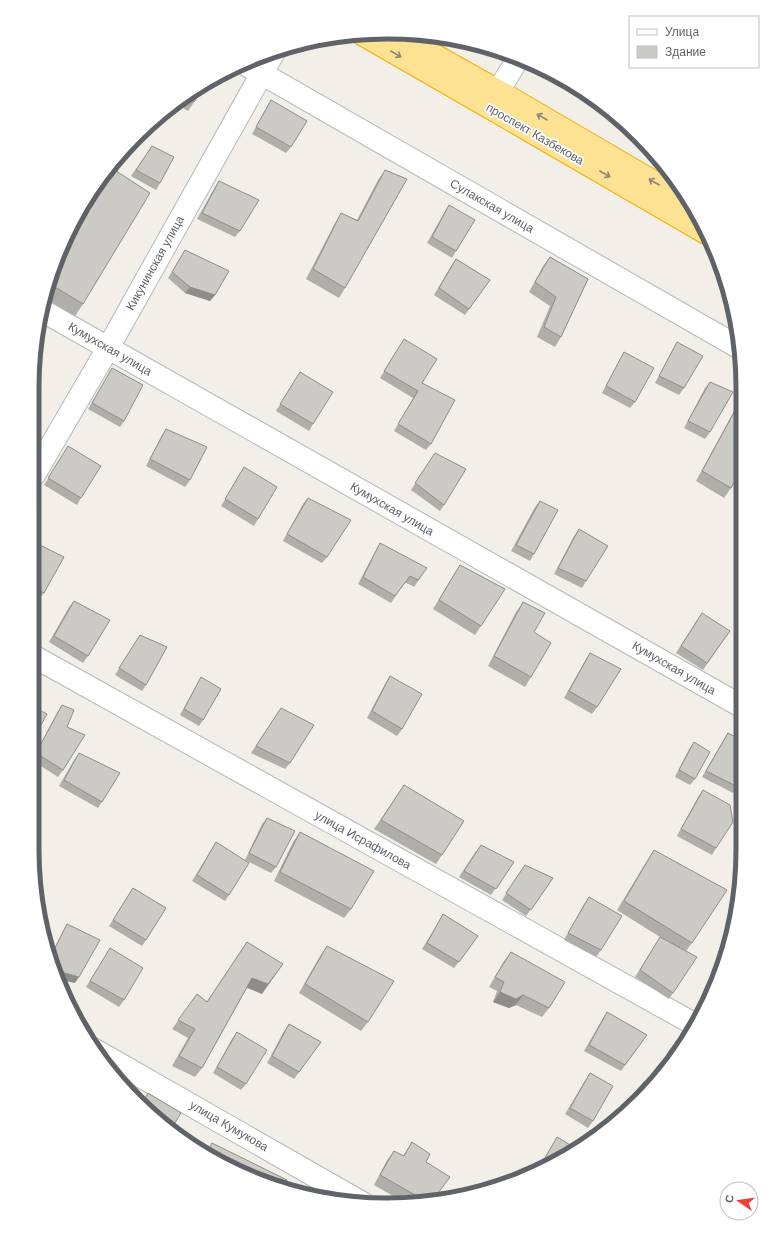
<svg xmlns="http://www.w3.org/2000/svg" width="775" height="1237" viewBox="0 0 775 1237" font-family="Arial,sans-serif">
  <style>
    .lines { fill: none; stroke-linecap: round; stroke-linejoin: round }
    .minor-casing { stroke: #b5b8bc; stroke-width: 24 }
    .highway-casing { stroke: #f9ab00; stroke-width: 24 }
    .minor { stroke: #fff; stroke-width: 22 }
    .highway { stroke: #fde293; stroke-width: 22 }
    .wall { fill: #afaea9 }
    .shaded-wall { fill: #8f8d8a }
    .building { fill: #cccac5; stroke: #8f8d8a }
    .oneway { stroke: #8e8975 }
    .labels { text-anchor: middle; stroke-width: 3.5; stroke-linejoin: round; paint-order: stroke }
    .street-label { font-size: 12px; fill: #5f6368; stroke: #fff }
    .rim { fill: none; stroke: #5f6368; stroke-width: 5 }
  </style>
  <rect width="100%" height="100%" fill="#f1efe8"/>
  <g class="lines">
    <g class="minor-casing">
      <path id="minor" d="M245,64L740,348
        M498,91L518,59
        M43,311L741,706
        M34,475L108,348L275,50
        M33,656L694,1024
        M93,1049L364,1204"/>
    </g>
    <g class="highway-casing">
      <path id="highway" d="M395,33L498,91L688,202
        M362,34L489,107L708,234"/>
    </g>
    <use href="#minor" class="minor"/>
    <use href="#highway" class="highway"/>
  </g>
  <path class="wall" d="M210,79L188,111L176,104Z
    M271,100L291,147L286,153L252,134L267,107Z
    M152,146L160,183L156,190L131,176Z
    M385,170L345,288L339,298L306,279L335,223L341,213L357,220L378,180Z
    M219,181L240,231L235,237L197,219L215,187Z
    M449,205L456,251L452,258L427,243L445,211Z
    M185,250L215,295L210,301L185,293L168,278Z
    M59,251L83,304L75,316L46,299Z
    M550,257L588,279L561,337L555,347L537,337L550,306L529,292L543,266Z
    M456,259L490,280L465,315L434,295L451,266Z
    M404,339L431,444L426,450L394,431L413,398L380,378Z
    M677,342L684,388L679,395L655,383L673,349Z
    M624,352L635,402L630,408L602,393L620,359Z
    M112,368L124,421L120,427L88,409L108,375Z
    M300,372L313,424L309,431L276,411Z
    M710,382V432L705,439L684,428L705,388Z
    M742,396V468L731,488L724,498L696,481Z
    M166,429L190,480L185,487L146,466L162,435Z
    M68,446L81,498L77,505L44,485Z
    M435,453L444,505L440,511L411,490Z
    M244,467L258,519L254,526L221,506Z
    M308,498L327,557L322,563L283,541L303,504Z
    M540,501L534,554L530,561L511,551L535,507Z
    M579,529L586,581L582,588L554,574L574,536Z
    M34,542L44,593L39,599L34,596Z
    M380,543L427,568L414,587L405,582L391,603L358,584L376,550Z
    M460,565L481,626L475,635L433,609L454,574Z
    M74,601L88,656L83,663L49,642L69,607Z
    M523,602L534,632L531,677L525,687L488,666L516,612Z
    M697,620L730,631L703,670L676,653Z
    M140,635L146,685L142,691L115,675Z
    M590,653L597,707L592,714L564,698L586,659Z
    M390,676L402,729L397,736L367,718L386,682Z
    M201,677L203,720L199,726L180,715L197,684Z
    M62,705L67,727L63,770L58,777L33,761V758L58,711Z
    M281,708L290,763L285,769L251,753Z
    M728,733L740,783L733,793L702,777L724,739Z
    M694,742L695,779L690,785L675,777L689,749Z
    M79,753L102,802L98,808L59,786L74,760Z
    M404,785L442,855L436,864L374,829Z
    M703,790L716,848L712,855L677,836L698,797Z
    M740,814V826L735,822Z
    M267,818L276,867L271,873L245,860L262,824Z
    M300,832L351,909L344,918L274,881L293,842Z
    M216,842L229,895L225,901L192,881Z
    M654,850L692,943L686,951L673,993L669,999L635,977L660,937L617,910L648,859Z
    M476,851L514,862L491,895L459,877Z
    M525,865L553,878L526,916L502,900Z
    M133,888L146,940L142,946L109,926Z
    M589,897L601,950L596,957L564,940L584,904Z
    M443,914L478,936L454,968L422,949L439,921Z
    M67,924L75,983L58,979L51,964L50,957L63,931Z
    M247,942L262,994L247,988L202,1068L195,1077L172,1066L188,1038L172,1029L197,994L207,1002Z
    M327,946L368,1022L361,1031L299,993L320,956Z
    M110,948L124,1000L119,1007L86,987Z
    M511,952L549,1008L542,1017L516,1005L509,1008L493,1002L497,991L489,987L504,961Z
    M607,1012L647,1035L621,1071L584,1051L603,1018Z
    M289,1024L321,1042L294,1079L267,1063L284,1031Z
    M237,1032L246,1084L241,1090L213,1073L232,1039Z
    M590,1073L593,1121L588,1128L565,1114L586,1079Z
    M557,1137L577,1149L540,1165L553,1144Z
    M412,1142L426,1162L436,1197L402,1201L374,1185L387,1160L394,1151L403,1156Z"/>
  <path class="shaded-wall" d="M190,287L215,295L210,301L185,293Z
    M283,964L262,994L246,987L252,978Z
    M61,972L79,977L75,983L58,979V977Z
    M500,992L523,995L516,1005L509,1008L493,1002Z"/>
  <path class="building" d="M210,79L194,102L186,97L210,80Z
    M271,100L307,121L291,147L256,127Z
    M152,146L174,157L160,183L136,170Z
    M110,167L150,193L83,304L50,284L59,251L106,171Z
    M385,170L407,179L345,288L313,269L341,213L358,221Z
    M219,181L259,200L240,231L202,213Z
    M449,205L475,220L456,251L432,237Z
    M185,250L229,271L215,295L190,287L172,272Z
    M550,257L588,279L561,337L544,327L556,297L535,282Z
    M456,259L490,280L469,309L439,288Z
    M404,339L437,359L422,383L455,400L431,444L398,424L418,391L384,371Z
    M677,342L703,356L684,388L659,376Z
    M624,352L654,368L635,402L606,386Z
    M112,368L143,385L124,421L92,403Z
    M300,372L333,392L313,424L280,404Z
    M710,382L733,392L710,432L688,421Z
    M742,398V468L731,488L702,471Z
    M166,429L207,447L190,480L150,459Z
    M68,446L101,466L81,498L48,478Z
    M435,453L466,469L444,505L415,483Z
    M244,467L277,487L258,519L225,499Z
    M308,498L351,520L327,557L287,534Z
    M540,501L558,510L534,554L516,545Z
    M579,529L608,546L586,581L558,568Z
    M34,542L64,557L44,593L34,587Z
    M380,543L427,568L418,580L410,576L395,596L363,577Z
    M460,565L505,589L481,626L439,600Z
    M74,601L110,620L88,656L54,636Z
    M523,602L545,613L534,632L551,643L531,677L494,656Z
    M702,613L730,631L707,663L681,646Z
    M140,635L167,647L146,685L119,668Z
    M590,653L621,669L597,707L569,691Z
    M390,676L422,694L402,729L372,711Z
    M201,677L221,689L203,720L184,709Z
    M62,705L74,710L67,727L85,735L63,770L36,753Z
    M33,707L47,714L33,740Z
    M281,708L314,725L290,763L256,746Z
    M728,733L741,740L740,783L738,787L706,771Z
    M694,742L710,752L695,779L679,770Z
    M79,753L120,773L102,802L64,780Z
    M404,785L464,821L442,855L381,820Z
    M703,790L730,805L733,822L716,848L681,829Z
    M267,818L295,831L276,867L249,853Z
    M300,832L374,871L351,909L280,872Z
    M216,842L249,863L229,895L197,875Z
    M481,845L514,862L496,889L464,871Z
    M654,850L727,890L692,943L624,901Z
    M525,865L553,878L531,910L506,893Z
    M133,888L166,908L146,940L113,920Z
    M589,897L622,916L601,950L568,933Z
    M443,914L478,936L459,962L427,943Z
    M67,924L100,940L79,977L61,972L50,958Z
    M660,937L697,957L673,993L640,970Z
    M247,942L283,964L268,984L252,978L202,1068L179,1056L195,1029L178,1020L197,994L207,1002Z
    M327,946L394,981L368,1022L305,984Z
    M110,948L143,968L124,1000L90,981Z
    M511,952L565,982L549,1008L523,995L516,999L500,992L504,982L495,977Z
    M607,1012L647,1035L625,1065L589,1045Z
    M289,1024L321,1042L299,1072L272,1056Z
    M237,1032L267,1050L246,1084L217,1067Z
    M590,1073L613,1086L593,1121L570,1108Z
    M148,1093L181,1113L170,1131L143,1102Z
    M557,1137L577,1149L541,1165Z
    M412,1142L430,1154L426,1162L450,1177L435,1197L422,1199L380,1175L394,1151L404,1156Z
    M212,1143L287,1180L282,1188L273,1186L208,1151Z"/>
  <defs><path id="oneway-shaft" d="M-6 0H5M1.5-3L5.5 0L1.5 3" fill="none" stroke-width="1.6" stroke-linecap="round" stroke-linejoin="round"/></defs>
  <g class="oneway">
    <use href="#oneway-shaft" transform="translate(396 54) rotate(30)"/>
    <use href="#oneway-shaft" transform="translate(542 117) rotate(-150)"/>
    <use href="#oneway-shaft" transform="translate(605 174) rotate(30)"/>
    <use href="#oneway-shaft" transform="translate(654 182) rotate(-150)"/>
  </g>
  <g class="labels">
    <g class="street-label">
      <text transform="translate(535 134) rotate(30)" y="4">проспект Казбекова</text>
      <text transform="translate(492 206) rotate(30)" y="4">Сулакская улица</text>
      <text transform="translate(155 263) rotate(-61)" y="4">Кикунинская улица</text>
      <text transform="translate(110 349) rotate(30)" y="4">Кумухская улица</text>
      <text transform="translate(392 509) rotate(30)" y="4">Кумухская улица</text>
      <text transform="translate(674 668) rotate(30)" y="4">Кумухская улица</text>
      <text transform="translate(363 840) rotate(29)" y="4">улица Исрафилова</text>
      <text transform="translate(229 1126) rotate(30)" y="4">улица Кумукова</text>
    </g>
  </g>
  <path d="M0 0H775V1237H0ZM387 39H388A348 348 0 0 1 736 387V850A348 348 0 0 1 388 1198H387A348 348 0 0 1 39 850V387A348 348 0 0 1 387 39Z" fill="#fff" fill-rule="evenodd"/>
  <path class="rim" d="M387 39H388A348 348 0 0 1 736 387V850A348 348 0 0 1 388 1198H387A348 348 0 0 1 39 850V387A348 348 0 0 1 387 39Z"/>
  <rect x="629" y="16" width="130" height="52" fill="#ffffff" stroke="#bfc1c3"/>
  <rect x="637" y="29" width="20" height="6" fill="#ffffff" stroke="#bfc1c3"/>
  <text x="665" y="36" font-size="12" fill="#5f6368">Улица</text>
  <rect x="637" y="46" width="20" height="12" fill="#cccac5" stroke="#bfc1c3"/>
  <text x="665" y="56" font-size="12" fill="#5f6368">Здание</text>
  <g transform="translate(739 1201) rotate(283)"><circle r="19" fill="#ffffff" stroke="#bfc1c3"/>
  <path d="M0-3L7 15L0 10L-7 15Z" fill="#ea4335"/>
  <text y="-6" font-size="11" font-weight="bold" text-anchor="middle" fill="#5f6368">С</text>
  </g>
</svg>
